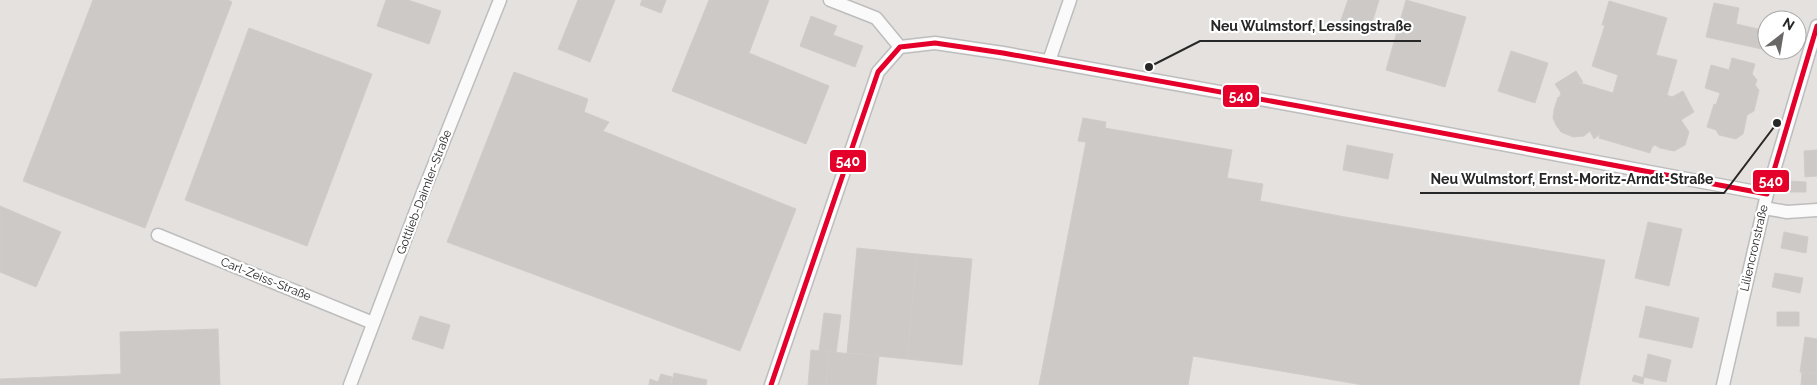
<svg xmlns="http://www.w3.org/2000/svg" width="1817" height="385" viewBox="0 0 1817 385" font-family="Raleway,sans-serif">
  <style>
    .building { fill: #ccc9c7; stroke: #cfccca }
    .lines { fill: none; stroke-linecap: round; stroke-linejoin: round }
    .minor-casing { stroke: #bebdbe; stroke-width: 15 }
    .minor { stroke: #fbfafa; stroke-width: 12 }
    .bus-1-casing { stroke: #fff; stroke-width: 9 }
    .bus-1 { stroke: #e4002b; stroke-width: 5 }
    .labels { text-anchor: middle; stroke-width: 4.5; stroke-linejoin: round; paint-order: stroke }
    .street-label { font-size: 12px; fill: #272727; stroke: #fff }
    .leader { fill: none; stroke: #272727; stroke-width: 2 }
    .callout-dot { fill: #272727; stroke: #fff; stroke-width: 2 }
    .callout-label { font-size: 14px; text-anchor: middle; font-weight: bold; fill: #272727; stroke: #fff; stroke-width: 4.5; stroke-linejoin: round; paint-order: stroke }
    .line-badge { stroke: #fff; stroke-width: 2 }
    .badge-label { font-size: 14px; text-anchor: middle; font-weight: bold; fill: #fff }
  </style>
  <rect width="100%" height="100%" fill="#e4e1de"/>
  <path class="building" d="M93,0H228L232,2L145,228L23,181Z
    M386,0H408L441,11L429,44L377,26Z
    M578,0H615L590,62L558,49Z
    M642,0H666L661,13L640,5Z
    M709,0H769L749,53L829,86L806,144L672,91Z
    M1348,0H1379L1368,36L1339,26Z
    M1406,0L1466,17L1445,87L1386,70Z
    M1609,1L1667,18L1656,55L1677,60L1667,95L1672,97L1683,91L1694,112L1681,120L1689,132L1685,145L1674,151L1660,148L1655,145L1652,147L1650,153L1599,138L1600,134L1594,139L1590,131L1584,136L1573,137L1561,132L1556,125L1553,118L1554,110L1558,97L1559,98L1561,93L1555,84L1576,71L1583,82L1580,83L1613,93L1618,75L1592,66L1605,25H1602Z
    M1714,3L1739,8L1736,24L1767,31V50H1776V52L1706,37Z
    M811,16L837,26L833,35L863,46L855,67L800,46Z
    M249,28L372,74L307,246L185,200Z
    M1511,51L1548,63L1535,103L1498,91Z
    M1732,58L1755,64L1752,74L1757,80L1755,85L1759,90L1754,111L1747,115L1743,134L1736,139L1719,135L1716,130L1707,127L1714,104L1716,105L1720,93L1705,88L1711,65L1729,70Z
    M514,72L588,99L584,112L609,122L603,131L796,209L740,351L447,242Z
    M1083,118L1106,122L1105,128L1232,150L1227,178L1263,184L1260,201L1345,217L1605,260L1579,385H1363L1193,356L1188,385H1039L1086,142L1078,141Z
    M1347,145L1393,154L1388,179L1343,170Z
    M1817,150V176L1805,177L1804,151Z
    M1790,181L1806,182V192H1790Z
    M0,206L61,232L36,287L0,272Z
    M1648,222L1682,229L1669,286L1635,278Z
    M1784,232L1808,237L1806,253L1781,248Z
    M857,248L917,254L907,359L847,353Z
    M917,254L972,259L962,365L907,359Z
    M1775,273L1803,278L1800,293L1772,287Z
    M1646,306L1699,318L1692,348L1639,337Z
    M1777,312H1799V326H1777Z
    M824,313L841,315L836,353L819,351Z
    M420,316L450,325L443,349L412,339Z
    M218,329L220,385H0V379L121,374L120,332Z
    M1805,337L1817,339V374L1800,372Z
    M811,350L829,352L826,385H808Z
    M829,352L879,356L876,385H826Z
    M1648,354L1671,360L1666,382L1643,377Z
    M1802,372L1817,374V385H1801Z
    M674,373L707,380L706,385H671Z
    M661,374L672,377L670,385H649L650,379L658,382Z
    M1634,375L1644,378L1643,384L1632,381Z"/>
  <g class="lines">
    <g class="minor-casing">
      <path id="minor" d="M830,0L876,18L900,47
        M1049,61L1070,0
        M1764,208L1787,212L1817,210
        M158,235L373,323
        M350,385L422,195L500,0
        M771,385L878,72L900,47L935,43L1003,53L1304,107L1767,194
        M1723,385L1767,194L1817,26"/>
    </g>
    <use href="#minor" class="minor"/>
    <g class="bus-1-casing">
      <path id="bus-1" d="M771,385L878,72L900,47L935,43L1003,53L1304,107L1767,194L1817,26"/>
    </g>
    <use href="#bus-1" class="bus-1"/>
  </g>
  <g class="labels">
    <g class="street-label">
      <text transform="translate(424 192) rotate(-69)" y="4">Gottlieb-Daimler-Straße</text>
      <text transform="translate(1754 248) rotate(-77)" y="4">Liliencronstraße</text>
      <text transform="translate(266 279) rotate(22)" y="4">Carl-Zeiss-Straße</text>
    </g>
  </g>
  <path class="leader" d="M1149 67L1200 41H1421M1777 123L1724 193H1420"/>
  <g class="callout-dot">
    <circle cx="1149" cy="67" r="5"/>
    <circle cx="1777" cy="123" r="5"/>
  </g>
  <g class="callout-label">
    <text x="1311" y="31">Neu Wulmstorf, Lessingstraße</text>
    <text x="1572" y="184">Neu Wulmstorf, Ernst-Moritz-Arndt-Straße</text>
  </g>
  <g class="line-badge">
    <rect x="1222" y="84" width="38" height="24" rx="5" fill="#e4002b"/>
    <rect x="829" y="149" width="38" height="24" rx="5" fill="#e4002b"/>
    <rect x="1752" y="169" width="38" height="24" rx="5" fill="#e4002b"/>
  </g>
  <g class="badge-label">
    <text x="1241" y="101">540</text>
    <text x="848" y="166">540</text>
    <text x="1771" y="186">540</text>
  </g>
  <g transform="translate(1782 35) rotate(31)"><circle r="24" fill="#ffffff" stroke="#a9a9a9"/>
  <path d="M0-4L9 19L0 12L-9 19Z" fill="#696867"/>
  <text y="-8" font-size="14" font-weight="bold" text-anchor="middle" fill="#272727">N</text>
  </g>
</svg>
